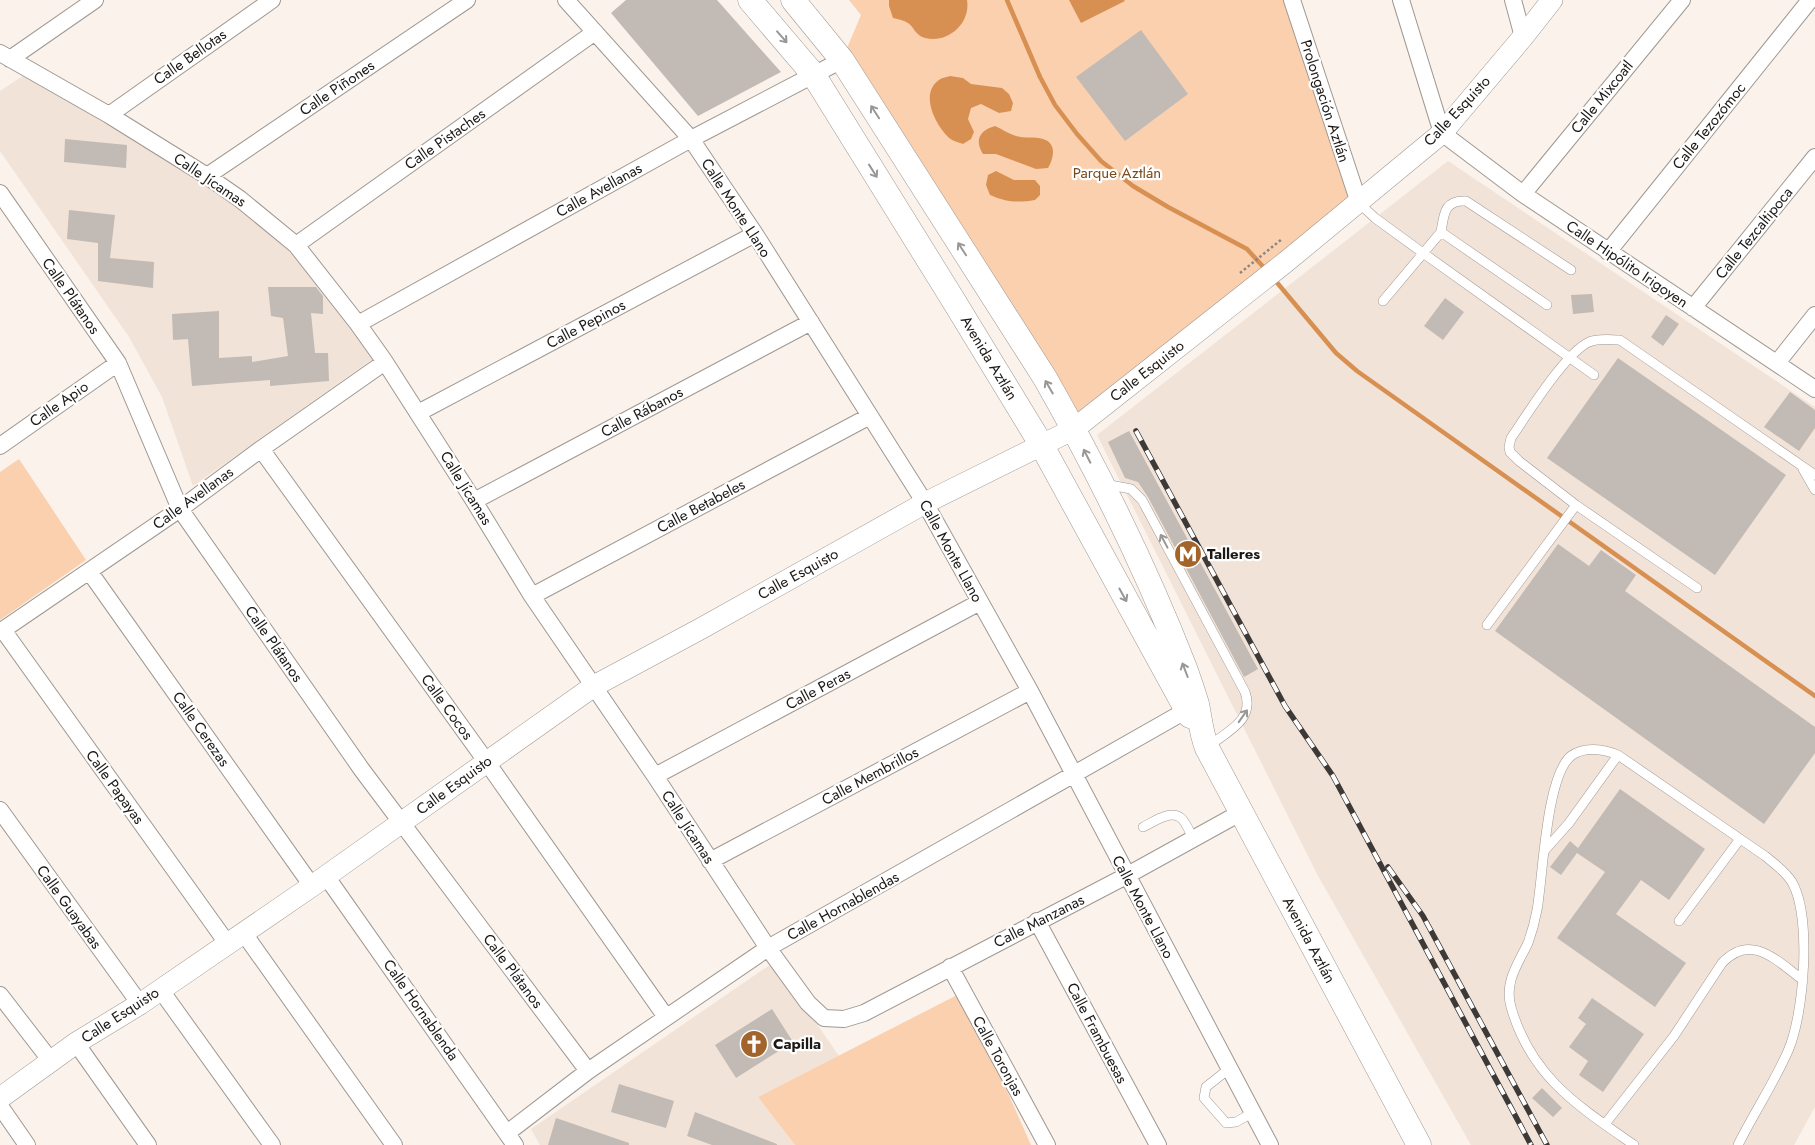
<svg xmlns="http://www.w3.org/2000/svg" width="1815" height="1145" viewBox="0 0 1815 1145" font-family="Jost,sans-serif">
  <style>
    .built { fill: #f2e3d8 }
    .green { fill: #fad0af }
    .water { fill: #d89052 }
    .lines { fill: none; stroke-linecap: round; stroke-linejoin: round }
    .stream { stroke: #d89052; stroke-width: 4.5 }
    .building { fill: #c2bab4 }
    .service-casing { stroke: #9f9892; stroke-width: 10 }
    .minor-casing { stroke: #9f9892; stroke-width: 18 }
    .tertiary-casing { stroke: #9f9892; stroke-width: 22 }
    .secondary-casing { stroke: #9f9892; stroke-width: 25 }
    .path { stroke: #8a8580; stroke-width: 2.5; stroke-dasharray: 2.5 2.5; stroke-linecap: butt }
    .service { stroke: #fff; stroke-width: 9 }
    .minor { stroke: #fff; stroke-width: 16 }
    .tertiary { stroke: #fff; stroke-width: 21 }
    .secondary { stroke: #fff; stroke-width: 24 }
    .rail-casing { stroke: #3d3937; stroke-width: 5.5 }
    .rail { stroke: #fff; stroke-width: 4; stroke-dasharray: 11; stroke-linecap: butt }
    .oneway { stroke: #989796 }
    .labels { text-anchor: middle; stroke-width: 4.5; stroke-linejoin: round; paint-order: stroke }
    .street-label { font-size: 15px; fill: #1b1816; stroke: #fff }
    .park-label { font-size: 15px; fill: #79491c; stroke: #fff }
    .poi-label { font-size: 15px; font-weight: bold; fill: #1b1816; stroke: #fff; text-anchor: start }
  </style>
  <rect width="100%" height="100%" fill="#faf2eb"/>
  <path class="built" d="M24,75L196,177L293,248L378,355L193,486L162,397L129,337L0,151V91Z
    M1448,161L1815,407V1107L1794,1145H1471L1317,874L1097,435Z
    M774,962L839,1056L758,1097L795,1145H540L531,1129Z"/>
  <path class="green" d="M849,0H1294L1359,203L1074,429L842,60L861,15Z
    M19,459L86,560L0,620V472Z
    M963,992L1031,1145H795L758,1097Z"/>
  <path class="water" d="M889,0H967C971,23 948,44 925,38C915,35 914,27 908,23C903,20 897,19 893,18L889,6Z
    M1069,0H1124L1125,1L1081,23Z
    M950,76L963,78L971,84L1002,88L1009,94L1013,103L1011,111L999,113L981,104L971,108L968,119L974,132L971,139L963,144C958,142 952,141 948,137C936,125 919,94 939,80C941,78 947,77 950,76Z
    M995,126C1002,129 1009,134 1016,136C1025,139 1035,136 1043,139C1057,143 1054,158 1048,168L1036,169L996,154H983C974,140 980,130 995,126Z
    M996,171L1014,180H1035L1040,186V195L1035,200C1017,203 1006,202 990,195L986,185L988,175Z"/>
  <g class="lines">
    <path class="stream" d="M1007,0L1040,77L1055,105L1077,134L1101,161L1133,186L1168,207L1247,249L1267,271
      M1274,279L1336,353L1357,371L1815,696"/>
  </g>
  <path class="building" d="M626,0H717L781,72L698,116L611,13Z
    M1141,30L1188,94L1125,141L1076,77Z
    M65,139L127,145L126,168L64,162Z
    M69,210L115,215L110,258L154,262L153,288L98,281V243L67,239Z
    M268,287H316L323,296V314L311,313L315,353H328L329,381L270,386V380L192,386L188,339L173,340L172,314L219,311V358L252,356V362L288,356L283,318L271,316Z
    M1592,294L1594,312L1573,314L1571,295Z
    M1445,298L1464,312L1443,340L1424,326Z
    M1666,315L1679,324L1663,346L1651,337Z
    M1618,358L1786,475L1715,575L1547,458Z
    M1790,392L1815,410V428L1799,451L1764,427Z
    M1129,431L1258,669L1244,677L1148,497L1138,482L1125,478L1108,442Z
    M1558,544L1589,566L1601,550L1636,575L1625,591L1815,727V753L1764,824L1495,631Z
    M1620,789L1705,849L1669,900L1641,880L1616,914L1686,963L1655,1007L1557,938L1605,872L1577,853L1561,875L1550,867L1570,841L1578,848Z
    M1592,998L1644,1034L1603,1092L1579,1075L1588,1061L1569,1047L1586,1024L1578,1018Z
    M772,1009L793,1042L736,1078L715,1045Z
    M619,1084L674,1101L666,1128L611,1112Z
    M1542,1088L1562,1108L1553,1117L1532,1098Z
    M695,1112L777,1144V1145H712L687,1136Z
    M556,1118L629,1143V1145H548Z"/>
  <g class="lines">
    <g class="service-casing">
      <path id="service" d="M1359,203L1375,218L1423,253L1594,375
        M1441,232C1444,214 1444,200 1466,201L1571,270
        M1383,301L1441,232L1547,305
        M1803,469L1815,490
        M1105,484L1131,489L1142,500L1245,692C1255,720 1228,731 1209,746
        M1697,588L1576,505L1519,461L1510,452L1509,447L1511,438C1527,415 1565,353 1589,342C1599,338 1610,340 1620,340L1815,475
        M1487,625L1576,505
        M1143,827C1152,823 1170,809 1181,818C1186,822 1190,833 1193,838
        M1545,850L1569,823L1618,755
        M1679,921L1740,839
        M1230,1068L1206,1087L1204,1098L1226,1123L1236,1122L1252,1113
        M1605,1124L1674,1036L1722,963C1751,932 1777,961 1803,980
        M1634,1145C1578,1106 1531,1077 1511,1007C1504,982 1518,964 1528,943C1532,932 1535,921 1537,910C1543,877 1546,776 1571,756C1584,746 1604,749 1618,755L1765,856C1775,864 1785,871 1792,882C1812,917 1804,1015 1788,1051C1774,1083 1754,1113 1738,1145"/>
    </g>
    <g class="minor-casing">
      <path id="minor" d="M566,0L691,139L755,234L925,503L1030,691L1270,1145
        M1292,0L1359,203
        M1401,0L1442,133L1523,194L1815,389
        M1513,0L1523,37
        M0,53L109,115L207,176L240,199L296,245L358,324L385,362L474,501L532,596L655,776L768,948L808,1003L824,1018L844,1019L864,1013L1126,876L1240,813
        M10,59L95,0
        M109,115L272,0
        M207,176L467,0
        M0,193L118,363L180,509L362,770L588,1071
        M1523,194L1682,0
        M296,245L595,32
        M1608,252L1810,0
        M1693,308L1815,157
        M358,324L691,139L842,60
        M1777,363L1815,315
        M418,413L755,234
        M0,446L118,363
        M261,449L486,761L666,1017
        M474,501L811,322
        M89,571L312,886
        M532,596L870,416
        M3,630L227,943
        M0,632L180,509L261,449L385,362
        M655,776L980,602
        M0,810L140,1004
        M710,861L1030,691
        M326,876L515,1145
        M1037,921L1158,1145
        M243,932L394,1145
        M950,967L1047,1145
        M160,989L272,1145
        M0,995L51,1061
        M76,1043L148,1145
        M0,1106L27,1145
        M507,1133L588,1071L768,948L1194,706"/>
    </g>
    <g class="tertiary-casing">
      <path id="tertiary" d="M0,1098L76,1043L140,1004L312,886L594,686L702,628L925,503L1074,429L1287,261L1442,133L1523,37L1552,0"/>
    </g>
    <g class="secondary-casing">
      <path id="secondary" d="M750,0L813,74L952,298L1041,444L1190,716
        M793,0L842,60L1045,378C1098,471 1146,568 1185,668C1189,679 1193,691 1197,704C1200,718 1201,733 1207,748L1419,1145"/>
    </g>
    <path class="path" d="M1240,273L1282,239"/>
    <use href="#service" class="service"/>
    <use href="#minor" class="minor"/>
    <use href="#tertiary" class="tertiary"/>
    <use href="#secondary" class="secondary"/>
    <g class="rail-casing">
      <path id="rail" d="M1136,431L1285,706L1333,776L1531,1145
        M1388,867L1423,916L1547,1145"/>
    </g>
    <use href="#rail" class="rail"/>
  </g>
  <defs><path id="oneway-shaft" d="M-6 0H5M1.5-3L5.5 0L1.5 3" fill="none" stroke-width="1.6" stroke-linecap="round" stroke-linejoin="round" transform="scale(1.25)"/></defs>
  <g class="oneway">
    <use href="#oneway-shaft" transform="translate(782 37) rotate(49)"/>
    <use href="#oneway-shaft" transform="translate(875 112) rotate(-123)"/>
    <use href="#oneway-shaft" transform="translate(873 171) rotate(58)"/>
    <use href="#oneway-shaft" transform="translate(962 249) rotate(-123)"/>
    <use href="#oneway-shaft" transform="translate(1049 387) rotate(-120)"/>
    <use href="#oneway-shaft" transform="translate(1087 456) rotate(-117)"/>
    <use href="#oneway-shaft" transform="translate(1164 541) rotate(-118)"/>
    <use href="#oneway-shaft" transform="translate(1123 595) rotate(61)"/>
    <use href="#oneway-shaft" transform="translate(1185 670) rotate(-111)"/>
    <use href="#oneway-shaft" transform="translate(1243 716) rotate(-55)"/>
  </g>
  <defs>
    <g id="metro-disc" transform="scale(1.4375)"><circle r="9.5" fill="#a2642a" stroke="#fff"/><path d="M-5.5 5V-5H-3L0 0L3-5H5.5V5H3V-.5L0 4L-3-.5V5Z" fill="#fff"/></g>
    <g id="church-disc" transform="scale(1.4375)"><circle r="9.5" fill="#a2642a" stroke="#fff"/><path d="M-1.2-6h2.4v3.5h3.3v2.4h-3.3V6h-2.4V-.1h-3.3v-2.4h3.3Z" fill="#fff"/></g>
  </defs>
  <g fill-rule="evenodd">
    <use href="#metro-disc" x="1188" y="554"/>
    <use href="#church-disc" x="754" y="1044"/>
  </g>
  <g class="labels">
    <g class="street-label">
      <text transform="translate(190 57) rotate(-35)" y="5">Calle Bellotas</text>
      <text transform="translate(337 88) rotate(-34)" y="5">Calle Piñones</text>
      <text transform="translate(1602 97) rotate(-51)" y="5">Calle Mixcoatl</text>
      <text transform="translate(1325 101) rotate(72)" y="5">Prolongación Aztlán</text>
      <text transform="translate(1457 111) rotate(-47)" y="5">Calle Esquisto</text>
      <text transform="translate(1709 126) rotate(-51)" y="5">Calle Tezozómoc</text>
      <text transform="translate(445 139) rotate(-35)" y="5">Calle Pistaches</text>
      <text transform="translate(210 180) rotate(34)" y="5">Calle Jícamas</text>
      <text transform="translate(599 190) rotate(-29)" y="5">Calle Avellanas</text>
      <text transform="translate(736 208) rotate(57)" y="5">Calle Monte Llano</text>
      <text transform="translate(1754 233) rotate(-51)" y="5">Calle Tezcaltipoca</text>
      <text transform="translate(1627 264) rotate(34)" y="5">Calle Hipólito Irigoyen</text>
      <text transform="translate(71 296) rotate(55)" y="5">Calle Plátanos</text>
      <text transform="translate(586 324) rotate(-28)" y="5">Calle Pepinos</text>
      <text transform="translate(989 358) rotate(59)" y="5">Avenida Aztlán</text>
      <text transform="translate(1147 371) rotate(-38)" y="5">Calle Esquisto</text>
      <text transform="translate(59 404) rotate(-35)" y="5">Calle Apio</text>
      <text transform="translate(642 412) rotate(-28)" y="5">Calle Rábanos</text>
      <text transform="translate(466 488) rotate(58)" y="5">Calle Jícamas</text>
      <text transform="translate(193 498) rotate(-36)" y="5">Calle Avellanas</text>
      <text transform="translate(701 506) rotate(-28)" y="5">Calle Betabeles</text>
      <text transform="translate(951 551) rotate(61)" y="5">Calle Monte Llano</text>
      <text transform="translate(798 574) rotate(-29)" y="5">Calle Esquisto</text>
      <text transform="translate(274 644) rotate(55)" y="5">Calle Plátanos</text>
      <text transform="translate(818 689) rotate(-28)" y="5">Calle Peras</text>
      <text transform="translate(447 707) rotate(54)" y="5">Calle Cocos</text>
      <text transform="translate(201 729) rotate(55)" y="5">Calle Cerezas</text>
      <text transform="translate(870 776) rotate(-28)" y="5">Calle Membrillos</text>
      <text transform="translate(454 785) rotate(-36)" y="5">Calle Esquisto</text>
      <text transform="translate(115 787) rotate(54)" y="5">Calle Papayas</text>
      <text transform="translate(688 827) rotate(57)" y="5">Calle Jícamas</text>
      <text transform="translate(843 906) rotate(-29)" y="5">Calle Hornablendas</text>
      <text transform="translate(69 907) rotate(54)" y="5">Calle Guayabas</text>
      <text transform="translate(1143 907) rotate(62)" y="5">Calle Monte Llano</text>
      <text transform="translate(1039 921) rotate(-27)" y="5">Calle Manzanas</text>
      <text transform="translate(1309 940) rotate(62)" y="5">Avenida Aztlán</text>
      <text transform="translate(513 971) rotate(53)" y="5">Calle Plátanos</text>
      <text transform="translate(421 1010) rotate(55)" y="5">Calle Hornablenda</text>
      <text transform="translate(120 1015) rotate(-33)" y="5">Calle Esquisto</text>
      <text transform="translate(1097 1033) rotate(62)" y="5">Calle Frambuesas</text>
      <text transform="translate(998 1056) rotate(61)" y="5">Calle Toronjas</text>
    </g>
    <g class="park-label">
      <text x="1117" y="178">Parque Aztlán</text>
    </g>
    <g class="poi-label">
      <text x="1207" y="559">Talleres</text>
      <text x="773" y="1049">Capilla</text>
    </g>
  </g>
</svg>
